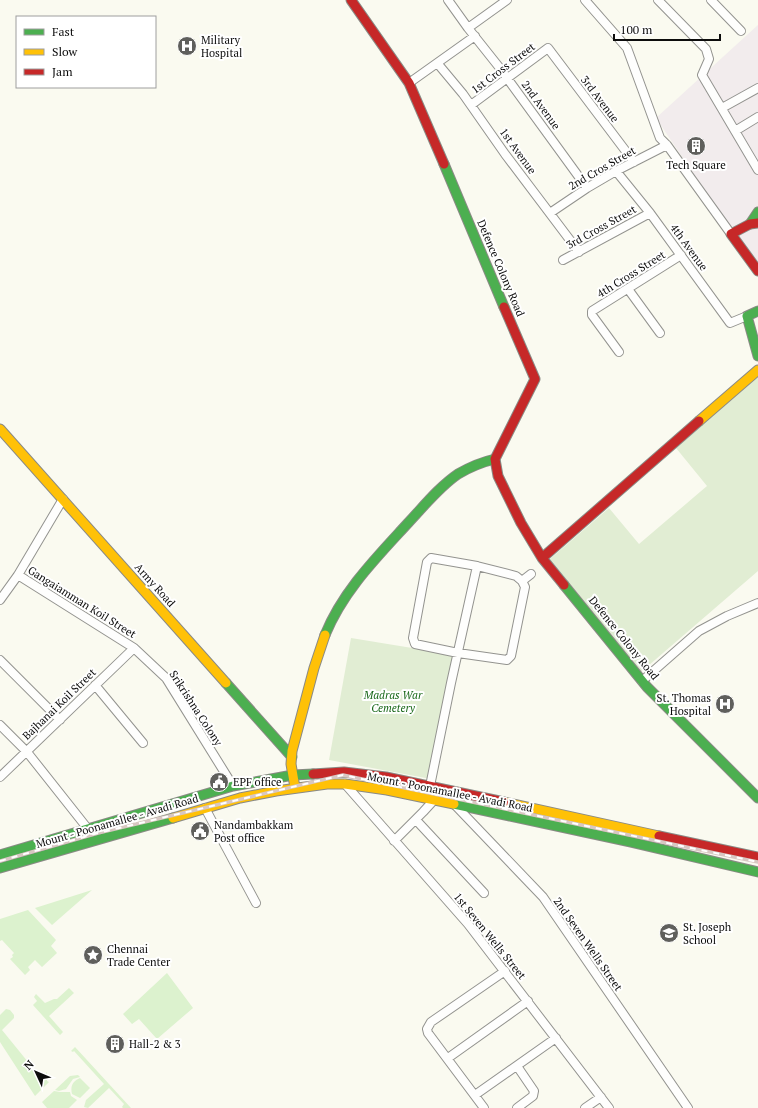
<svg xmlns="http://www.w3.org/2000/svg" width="758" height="1108" viewBox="0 0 758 1108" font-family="'PT Serif',serif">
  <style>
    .industrial { fill: #f2eced }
    .green { fill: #dcf2ce }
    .cemetery { fill: #e1edd3 }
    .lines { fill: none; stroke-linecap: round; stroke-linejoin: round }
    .street-casing { stroke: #93938f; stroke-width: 10 }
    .fast-casing { stroke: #8a8a85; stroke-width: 11 }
    .slow-casing { stroke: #8a8a85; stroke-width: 11 }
    .jam-casing { stroke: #8a8a85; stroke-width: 11 }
    .street { stroke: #fefefd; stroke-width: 8 }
    .fast { stroke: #4caf50; stroke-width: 9 }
    .slow { stroke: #ffc107; stroke-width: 9 }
    .jam { stroke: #c62828; stroke-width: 9 }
    .rail-casing { stroke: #d8c7c2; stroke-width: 3.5 }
    .rail { stroke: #fff; stroke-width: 2; stroke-dasharray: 6; stroke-linecap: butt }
    .labels { text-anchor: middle; stroke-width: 4; stroke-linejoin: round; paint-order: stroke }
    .poi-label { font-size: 11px; fill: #0c0c0c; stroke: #fff; text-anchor: start }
    .street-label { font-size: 11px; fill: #0c0c0c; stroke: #fff }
    .park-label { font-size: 11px; font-style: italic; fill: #196819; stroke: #fff }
  </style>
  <rect width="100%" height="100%" fill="#fafaf0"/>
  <path class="industrial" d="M758,25V270L656,118Z"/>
  <path class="green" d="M92,890L52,925L35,908Z
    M28,910L56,940L51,946L57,953L42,967L35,960L28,967L30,970L25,975L10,959L13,957L12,955L14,953L2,940L0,941V919Z
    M167,973L193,1008L157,1039L139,1019L132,1024L123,1014Z
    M69,988L74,993L49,1016L63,1032L60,1035L33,1005L37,1001L34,997L36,994L45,1003L54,999H57Z
    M6,1009L10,1010L14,1015V1018L2,1030L41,1078L47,1072V1081L49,1082L35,1096L0,1042V1015Z
    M75,1047L131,1108H123L122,1107L124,1104L109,1088L88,1108L84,1107L86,1100L104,1084L74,1051L73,1052L71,1051Z
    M78,1075L80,1077L73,1079L66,1089L59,1091L55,1090L70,1076Z
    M80,1078L90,1088L80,1098L72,1094C70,1086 73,1081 80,1078Z
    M54,1091L60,1092H70L71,1096L77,1100L69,1108H47L42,1102Z"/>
  <path class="cemetery" d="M758,377V571L641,672L550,559L609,508L639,544L707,486L676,448Z
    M351,638L455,655L431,779L329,760Z"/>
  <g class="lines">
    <g class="street-casing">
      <path id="street" d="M448,0L468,28L499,67L587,188
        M585,0L627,48L660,138L667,145L731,234
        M658,0L706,49L709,59L702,75L758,170
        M711,0L741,31
        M468,28L507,0
        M438,64L463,94L505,154L579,252
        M409,83L475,36
        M471,105L548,48L634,162
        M722,108L758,88
        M735,131L758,117
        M616,171L650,213L730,323L747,316
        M550,213L587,188L616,171L667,145
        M563,260L650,213
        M628,289L660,333
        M619,352L592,315V311L681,255
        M18,575L134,648L166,678L233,786
        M522,581L531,574
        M0,600L18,575L63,499
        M0,660L60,720
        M642,681L699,631L727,616L758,603
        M95,685L143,743
        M0,725L27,752L88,829
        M0,777L134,648
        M345,784L468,924L609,1108
        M429,791L451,683L477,566L431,558L427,562L413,638L415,644L458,653L507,660L511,656L525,587L522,581L516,576L477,566
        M455,805L543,897L688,1108
        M205,808L256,903
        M416,820L484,893
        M394,841L423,812L434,800
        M448,1058L528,1001
        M517,1066L534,1091L533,1096L517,1108
        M475,1095L556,1038
        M484,1108L428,1033L427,1029L431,1022L505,971
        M585,1108L601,1097"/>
    </g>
    <g class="fast-casing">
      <path id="fast" d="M444,164L504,307
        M750,224L758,212
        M758,311L747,316L758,356
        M564,585L647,687L758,798
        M325,635C343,591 376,558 408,523C424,506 439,487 458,474C470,467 482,462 495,459
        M226,683L292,757
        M454,804L631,842L758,872
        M0,855L233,786L293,775L313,774
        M0,868L173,818"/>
    </g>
    <g class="slow-casing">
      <path id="slow" d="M699,421L758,370
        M0,429L226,683
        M295,788L291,764L292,751L314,668L325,635
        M504,802L659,836
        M173,818L240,798L276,791L327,784H345L387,790L454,804"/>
    </g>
    <g class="jam-casing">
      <path id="jam" d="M351,0L409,83L444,164
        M758,223L750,224L731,234L758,271
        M504,307L535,379L495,459L498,476L521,523L542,558L564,585
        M542,558L699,421
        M313,774L344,772L386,777L504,802
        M659,836L758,857"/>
    </g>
    <use href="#street" class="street"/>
    <use href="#fast" class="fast"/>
    <use href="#slow" class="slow"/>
    <use href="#jam" class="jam"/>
    <g class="rail-casing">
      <path id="rail" d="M0,861L98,833L343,775L758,862"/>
    </g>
    <use href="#rail" class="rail"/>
  </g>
  <defs>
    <g id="hospital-disc" transform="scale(1)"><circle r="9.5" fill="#5f5f5c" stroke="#fff"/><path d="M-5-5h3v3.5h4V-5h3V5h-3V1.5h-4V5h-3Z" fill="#fff"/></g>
    <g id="building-disc" transform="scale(1)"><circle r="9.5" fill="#5f5f5c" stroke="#fff"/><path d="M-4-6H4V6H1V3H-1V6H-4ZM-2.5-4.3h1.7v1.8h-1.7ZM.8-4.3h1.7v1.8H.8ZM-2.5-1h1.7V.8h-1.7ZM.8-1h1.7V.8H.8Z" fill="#fff"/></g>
    <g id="civic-disc" transform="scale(1)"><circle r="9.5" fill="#5f5f5c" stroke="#fff"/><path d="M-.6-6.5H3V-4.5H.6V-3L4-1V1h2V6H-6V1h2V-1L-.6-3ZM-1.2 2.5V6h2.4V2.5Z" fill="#fff"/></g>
    <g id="school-disc" transform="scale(1)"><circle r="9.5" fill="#5f5f5c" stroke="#fff"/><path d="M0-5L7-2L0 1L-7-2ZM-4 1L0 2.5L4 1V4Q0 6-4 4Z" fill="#fff"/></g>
    <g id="sight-disc" transform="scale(1)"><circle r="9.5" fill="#5f5f5c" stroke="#fff"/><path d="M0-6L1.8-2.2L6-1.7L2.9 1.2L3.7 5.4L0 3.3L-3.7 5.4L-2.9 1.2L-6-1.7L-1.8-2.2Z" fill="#fff"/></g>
  </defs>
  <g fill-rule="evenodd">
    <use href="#hospital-disc" x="187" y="46"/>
    <use href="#building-disc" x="696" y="146"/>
    <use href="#hospital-disc" x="725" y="704"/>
    <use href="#civic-disc" x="219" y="782"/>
    <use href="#civic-disc" x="200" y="831"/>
    <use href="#school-disc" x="669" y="933"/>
    <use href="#sight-disc" x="93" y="955"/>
    <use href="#building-disc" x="115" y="1044"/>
  </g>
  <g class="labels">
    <g class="poi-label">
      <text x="201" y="44">Military<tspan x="201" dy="13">Hospital</tspan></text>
      <text x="696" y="169" text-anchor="middle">Tech Square</text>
      <text x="711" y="702" text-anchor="end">St. Thomas<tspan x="711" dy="13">Hospital</tspan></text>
      <text x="233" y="786">EPF office</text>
      <text x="214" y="829">Nandambakkam<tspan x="214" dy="13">Post office</tspan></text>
      <text x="683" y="931">St. Joseph<tspan x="683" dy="13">School</tspan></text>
      <text x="107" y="953">Chennai<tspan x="107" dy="13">Trade Center</tspan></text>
      <text x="129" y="1048">Hall-2 &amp; 3</text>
    </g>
    <g class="street-label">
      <text transform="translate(503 68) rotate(-37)" y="4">1st Cross Street</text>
      <text transform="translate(600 99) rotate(53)" y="4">3rd Avenue</text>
      <text transform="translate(541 105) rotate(54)" y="4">2nd Avenue</text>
      <text transform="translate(518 151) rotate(54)" y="4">1st Avenue</text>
      <text transform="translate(602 168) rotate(-30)" y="4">2nd Cros Street</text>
      <text transform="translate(601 227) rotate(-29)" y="4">3rd Cross Street</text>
      <text transform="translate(689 247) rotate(54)" y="4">4th Avenue</text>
      <text transform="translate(501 268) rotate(67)" y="4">Defence Colony Road</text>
      <text transform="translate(631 274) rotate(-32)" y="4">4th Cross Street</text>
      <text transform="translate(155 585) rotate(48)" y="4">Army Road</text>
      <text transform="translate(82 602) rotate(32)" y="4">Gangaiamman Koil Street</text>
      <text transform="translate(624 638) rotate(51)" y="4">Defence Colony Road</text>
      <text transform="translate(59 704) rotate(-44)" y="4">Bajhanai Koil Street</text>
      <text transform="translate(196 708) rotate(57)" y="4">Srikrishna Colony</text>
      <text transform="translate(450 792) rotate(11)" y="4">Mount - Poonamallee - Avadi Road</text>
      <text transform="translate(117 821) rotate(-16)" y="4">Mount - Poonamallee - Avadi Road</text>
      <text transform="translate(490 936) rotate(51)" y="4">1st Seven Wells Street</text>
      <text transform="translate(588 944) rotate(55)" y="4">2nd Seven Wells Street</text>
    </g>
    <g class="park-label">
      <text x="393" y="699">Madras War<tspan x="393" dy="13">Cemetery</tspan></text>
    </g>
  </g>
  <rect x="16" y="16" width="140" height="72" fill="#ffffff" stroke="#9e9e9e"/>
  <rect x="24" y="29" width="20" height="6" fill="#4caf50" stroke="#9e9e9e"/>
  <text x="52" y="36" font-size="12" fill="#0c0c0c">Fast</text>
  <rect x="24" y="49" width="20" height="6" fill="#ffc107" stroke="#9e9e9e"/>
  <text x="52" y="56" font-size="12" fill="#0c0c0c">Slow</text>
  <rect x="24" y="69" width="20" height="6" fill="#c62828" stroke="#9e9e9e"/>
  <text x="52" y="76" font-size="12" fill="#0c0c0c">Jam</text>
  <g transform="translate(36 1072) rotate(314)" stroke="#ffffff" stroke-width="3" paint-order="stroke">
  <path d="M0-3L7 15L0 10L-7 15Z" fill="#0c0c0c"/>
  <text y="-6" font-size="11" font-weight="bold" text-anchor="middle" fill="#0c0c0c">N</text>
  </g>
  <path d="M614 34v6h106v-6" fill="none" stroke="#0c0c0c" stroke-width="2"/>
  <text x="620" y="34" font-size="12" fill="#0c0c0c" stroke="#ffffff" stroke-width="3" paint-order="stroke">100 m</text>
</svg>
